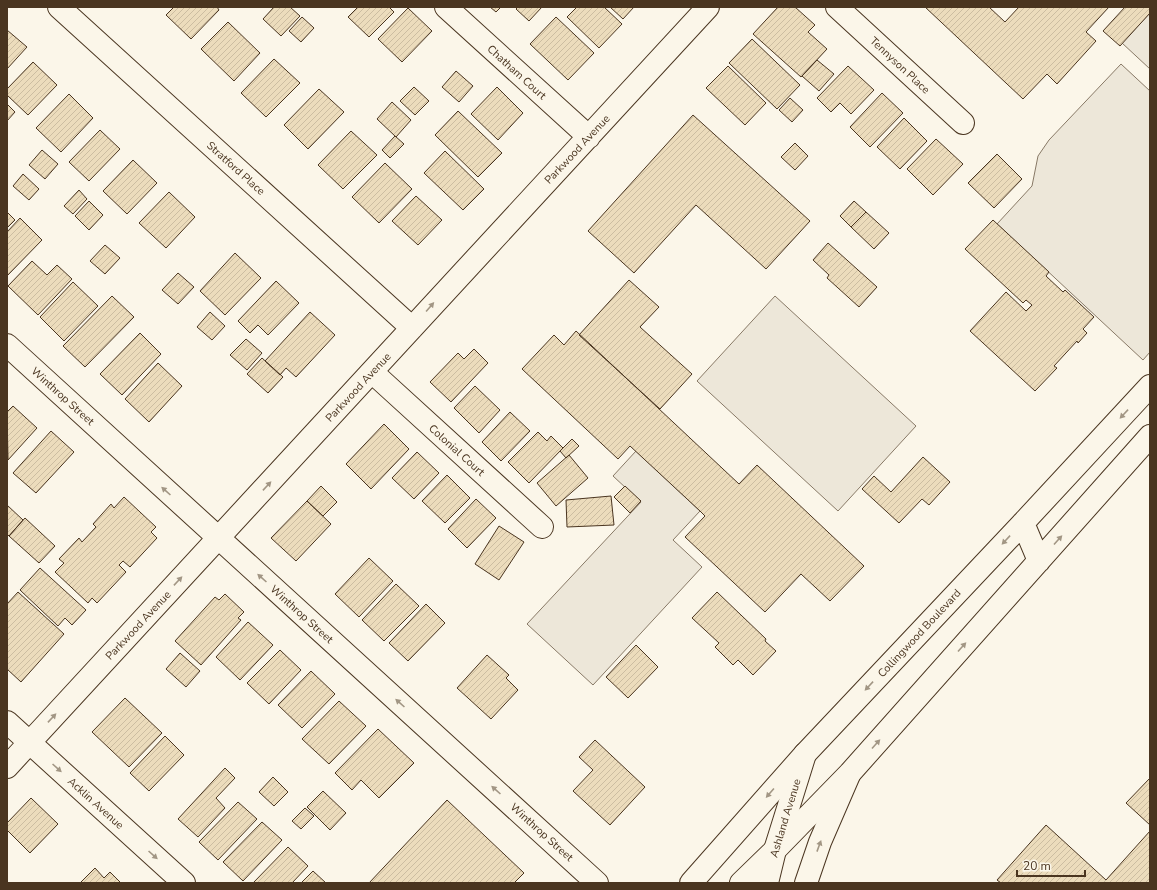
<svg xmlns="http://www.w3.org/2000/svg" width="1157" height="890" viewBox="0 0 1157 890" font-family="'Nunito Sans',sans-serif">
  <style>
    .parking { fill: #ede7d9; stroke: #887966 }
    .building { fill: url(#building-hatch); stroke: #4a3520 }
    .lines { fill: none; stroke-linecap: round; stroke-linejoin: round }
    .minor-casing { stroke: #4a3520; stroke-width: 24 }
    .major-casing { stroke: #4a3520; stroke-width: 24 }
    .minor { stroke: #fbf6e9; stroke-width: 22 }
    .major { stroke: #fbf6e9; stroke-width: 22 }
    .oneway { fill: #a29684 }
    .labels { text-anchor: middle; stroke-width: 3; stroke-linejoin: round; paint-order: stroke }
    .street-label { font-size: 11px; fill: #4a3520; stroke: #fbf6e9 }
  </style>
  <defs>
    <pattern id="building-hatch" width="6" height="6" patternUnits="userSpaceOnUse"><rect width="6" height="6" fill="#ecdcbc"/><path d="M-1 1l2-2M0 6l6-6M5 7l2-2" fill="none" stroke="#ccbda1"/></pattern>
  </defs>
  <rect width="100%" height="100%" fill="#fbf6e9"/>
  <path class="parking" d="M1150,13V69L1122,43Z
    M1121,64L1150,91V352L1143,360L997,224L1032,186L1038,156L1049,140Z
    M775,296L916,426L838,511L697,381Z
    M636,451L700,511L673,540L702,567L593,685L527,624L641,502L613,476Z"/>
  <path class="building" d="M174,7H217L219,10L191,39L166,15Z
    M274,7H290L300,16L281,36L263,19Z
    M358,7H389L394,12L369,37L348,17Z
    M490,7H501L496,12Z
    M518,7H542L529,21L516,9Z
    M577,7H604L622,24L599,48L567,17Z
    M610,7H634L623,19Z
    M778,7H795L815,25L808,32L827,49L801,77L753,34Z
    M925,7H989L1005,22L1019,7H1109L1086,32L1096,41L1057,84L1047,74L1023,99Z
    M1125,7H1150V13L1120,46L1103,31Z
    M408,8L432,31L402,62L378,39Z
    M302,17L314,28L301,42L289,31Z
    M556,17L594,53L568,80L530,44Z
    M228,22L260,53L234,81L201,49Z
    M7,30L27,47L7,69Z
    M752,39L800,85L777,109L729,63Z
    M274,59L300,83L266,117L241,93Z
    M817,60L834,74L819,91L802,76Z
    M33,62L57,85L28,115L7,95V89Z
    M728,66L766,103L745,125L706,88Z
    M848,66L874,90L851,114L840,103L831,112L817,98Z
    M456,71L473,86L459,102L442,87Z
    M414,87L429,101L415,115L400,101Z
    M497,87L523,113L498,140L471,114Z
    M319,89L344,112L308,149L284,125Z
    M882,93L903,113L870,147L850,127Z
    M69,94L93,118L61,152L36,128Z
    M790,98L803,110L792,122L779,110Z
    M392,102L411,120L396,137L377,119Z
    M7,104L15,112L7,121Z
    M458,111L502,153L478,177L435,135Z
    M693,115L810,221L766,269L696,205L634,273L588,231Z
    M904,118L927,141L900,169L877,147Z
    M100,130L120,149L89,181L69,162Z
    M351,131L377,155L343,189L318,165Z
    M395,136L404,144L390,158L382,150Z
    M936,139L963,164L933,195L907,169Z
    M795,143L808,156L795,170L781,157Z
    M42,150L58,164L45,179L29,165Z
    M445,151L484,189L463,210L424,173Z
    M997,154L1022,179L994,208L968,183Z
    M133,160L157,183L127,214L103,191Z
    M385,163L412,189L379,223L352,197Z
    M23,174L39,189L29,200L13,186Z
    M79,190L87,199L73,214L64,206Z
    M169,192L195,217L166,248L139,223Z
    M416,196L442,220L418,245L392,221Z
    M89,201L103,215L89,230L75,216Z
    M854,201L866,212L851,227L840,216Z
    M7,212L15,220L7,228Z
    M866,212L889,233L874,249L851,227Z
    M20,218L42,240L7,276V232Z
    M993,220L1049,272L1046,276L1063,292L1065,290L1094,317L1083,329L1087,333L1078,343L1077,341L1054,366L1057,368L1035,391L970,331L1006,292L1026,311L1032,305L1026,300L1023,303L965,249Z
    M828,243L877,287L859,307L827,278L829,275L813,260Z
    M105,245L120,258L105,274L90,261Z
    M235,253L261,278L225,315L200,291Z
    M32,261L47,275L57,265L72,279L38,315L8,286Z
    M178,273L194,287L178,304L162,290Z
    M629,280L659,307L640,327L692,374L660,409L579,335Z
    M276,281L299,303L268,335L258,325L250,333L238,321Z
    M73,282L98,306L64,341L40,317Z
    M112,296L134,317L85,367L63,346Z
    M210,312L225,326L212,340L197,327Z
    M310,312L335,335L296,377L286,368L280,375L265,361Z
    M576,331L739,484L757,465L864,566L830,601L801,574L765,612L685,537L705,516L700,511L630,446L618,459L522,369L554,335L564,345Z
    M140,333L161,354L122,395L100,374Z
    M246,339L262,353L247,370L230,355Z
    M474,349L488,363L451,402L430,382L458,353L464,359Z
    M262,358L283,377L268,393L247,374Z
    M158,363L182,386L149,422L125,399Z
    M475,386L500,410L479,433L454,408Z
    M13,406L37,428L8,460L7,412Z
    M510,412L530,431L501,461L482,442Z
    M384,424L409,449L371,489L346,464Z
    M51,431L74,452L36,493L13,473Z
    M538,432L547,441L551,436L563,448L529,483L508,462Z
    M572,439L579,446L566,458L560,451Z
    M417,452L439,473L414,499L392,478Z
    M569,455L588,478L556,506L537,483Z
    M923,457L950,482L929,505L922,499L899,523L862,489L874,476L891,492Z
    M447,475L470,498L445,523L422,501Z
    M321,486L337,502L323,516L307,501Z
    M625,486L641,501L630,513L614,497Z
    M611,496L614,525L567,527L566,500Z
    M124,497L156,527L151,532L157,538L130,567L123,561L119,565L126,572L97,603L92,598L88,603L55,572L64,563L59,559L79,538L82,542L96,527L93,524L111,504L114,508Z
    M476,499L496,518L467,548L448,529Z
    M307,501L331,524L296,561L271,538Z
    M7,505L23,520L9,536L7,534Z
    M25,518L55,546L39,563L9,536Z
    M499,526L524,542L499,580L475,564Z
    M369,558L393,581L359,617L335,594Z
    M40,568L86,610L72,625L65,618L58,626L20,590Z
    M396,584L419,606L384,641L362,620Z
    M18,592L64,634L21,682L7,669V604Z
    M717,592L766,639L765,641L776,651L753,675L738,660L733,665L715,647L719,643L692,618Z
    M225,594L244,612L238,618L241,620L201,665L175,641L215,597L219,600Z
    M426,604L445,623L408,661L389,643Z
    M248,622L273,645L240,680L216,657Z
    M636,645L658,667L628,698L606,677Z
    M280,650L301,670L269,704L247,683Z
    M180,653L200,671L186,687L166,669Z
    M487,655L509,675L506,678L518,690L491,719L457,688Z
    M311,671L335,694L302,728L278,705Z
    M125,698L162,733L129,767L92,732Z
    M339,701L366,726L329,764L302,739Z
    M378,729L414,763L379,798L361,780L352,790L335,773Z
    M165,736L184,755L149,791L130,773Z
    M595,740L645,787L610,825L573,791L593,770L579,757Z
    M225,768L235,778L216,798L225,808L198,837L178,819Z
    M273,777L288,792L274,806L259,792Z
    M1150,778V825L1126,803Z
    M323,791L346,813L330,830L307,807Z
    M31,798L58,824L30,853L7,830V823Z
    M447,800L524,873L514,883H369Z
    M238,802L257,819L218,860L199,842Z
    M305,808L314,816L301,829L292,821Z
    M262,822L282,840L243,881L223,862Z
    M1046,825L1106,880L1150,831V883H1001L997,880Z
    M288,847L308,866L292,883H253Z
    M95,868L104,878L110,872L121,883H80Z
    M313,871L326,883H301Z"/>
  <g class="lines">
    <g class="minor-casing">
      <path id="minor" d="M59,7L412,328
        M446,7L589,137
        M837,7L963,123
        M7,345L597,883
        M372,372L542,527
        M7,722L184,883
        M7,767L708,7
        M767,883L775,850L805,754
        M806,883L820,842L849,775"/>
    </g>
    <g class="major-casing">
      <path id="major" d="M1023,523L1039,561
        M691,883L805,754L1023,523L1150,386
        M741,883L775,850L850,773L1150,436"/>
    </g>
    <use href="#minor" class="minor"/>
    <use href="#major" class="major"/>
  </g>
  <defs><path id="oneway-solid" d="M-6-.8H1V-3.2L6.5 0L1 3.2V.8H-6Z"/></defs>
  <g class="oneway">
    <use href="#oneway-solid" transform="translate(430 307) rotate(-49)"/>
    <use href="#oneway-solid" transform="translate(1124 414) rotate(133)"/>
    <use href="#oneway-solid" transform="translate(267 486) rotate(-47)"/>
    <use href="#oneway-solid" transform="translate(166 491) rotate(-138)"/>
    <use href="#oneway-solid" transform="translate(1006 540) rotate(133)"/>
    <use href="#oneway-solid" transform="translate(1058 540) rotate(-48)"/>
    <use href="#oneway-solid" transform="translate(262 578) rotate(-138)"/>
    <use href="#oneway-solid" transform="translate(178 581) rotate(-47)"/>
    <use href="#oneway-solid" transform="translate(962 647) rotate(-48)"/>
    <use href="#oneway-solid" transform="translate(869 686) rotate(133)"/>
    <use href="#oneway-solid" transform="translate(400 703) rotate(-138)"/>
    <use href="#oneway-solid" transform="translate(52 718) rotate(-47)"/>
    <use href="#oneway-solid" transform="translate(876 744) rotate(-48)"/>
    <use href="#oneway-solid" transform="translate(57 768) rotate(42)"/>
    <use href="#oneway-solid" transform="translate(496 790) rotate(-138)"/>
    <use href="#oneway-solid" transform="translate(770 793) rotate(131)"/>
    <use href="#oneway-solid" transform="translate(819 846) rotate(-70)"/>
    <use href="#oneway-solid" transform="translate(153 855) rotate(42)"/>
  </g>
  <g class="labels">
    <g class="street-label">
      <text transform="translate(900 65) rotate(43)" y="4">Tennyson Place</text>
      <text transform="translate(517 72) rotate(42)" y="4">Chatham Court</text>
      <text transform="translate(577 149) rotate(-47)" y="4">Parkwood Avenue</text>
      <text transform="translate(236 168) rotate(42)" y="4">Stratford Place</text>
      <text transform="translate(358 387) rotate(-47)" y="4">Parkwood Avenue</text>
      <text transform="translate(63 396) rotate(42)" y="4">Winthrop Street</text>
      <text transform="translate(457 450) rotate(42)" y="4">Colonial Court</text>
      <text transform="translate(302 614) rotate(42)" y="4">Winthrop Street</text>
      <text transform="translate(138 625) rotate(-47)" y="4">Parkwood Avenue</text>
      <text transform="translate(919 633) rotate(-47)" y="4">Collingwood Boulevard</text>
      <text transform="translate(96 803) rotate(42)" y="4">Acklin Avenue</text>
      <text transform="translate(785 818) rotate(-73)" y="4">Ashland Avenue</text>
      <text transform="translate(542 832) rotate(42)" y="4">Winthrop Street</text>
    </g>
  </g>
  <rect width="1157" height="890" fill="none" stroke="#4a3520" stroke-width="16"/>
  <path d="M1017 870v6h68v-6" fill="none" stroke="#4a3520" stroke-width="2"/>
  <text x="1023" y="870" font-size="12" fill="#4a3520" stroke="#fbf6e9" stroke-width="3" paint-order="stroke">20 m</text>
</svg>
